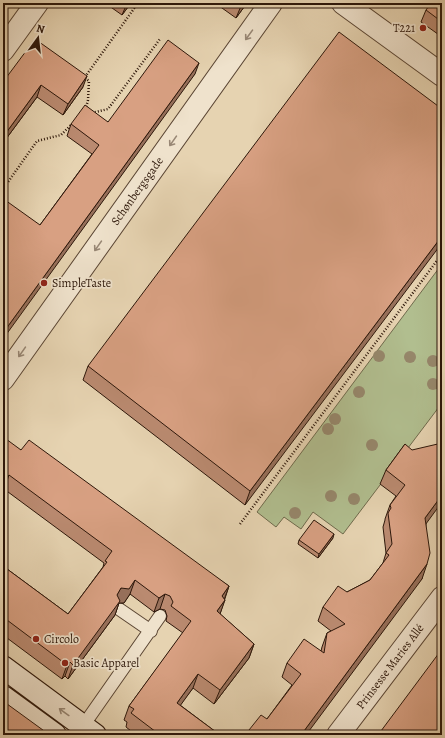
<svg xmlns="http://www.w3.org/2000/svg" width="445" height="738" viewBox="0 0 445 738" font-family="Alegreya,serif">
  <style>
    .green { fill: #b1be8f; stroke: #6f6a4c }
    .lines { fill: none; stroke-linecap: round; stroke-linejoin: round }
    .lane-casing { stroke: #5b4634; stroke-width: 14 }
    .street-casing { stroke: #5b4634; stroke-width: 24 }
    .secondary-casing { stroke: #2d170a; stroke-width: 24 }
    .path { stroke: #2d170a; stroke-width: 2.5; stroke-dasharray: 1 2; stroke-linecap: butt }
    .lane { stroke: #efe2cc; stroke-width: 12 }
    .street { stroke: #efe2cc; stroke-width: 22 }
    .secondary { stroke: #efe2cc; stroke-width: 22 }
    .tree { fill: #96876b }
    .wall { fill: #ba8a70; stroke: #2d170a }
    .shaded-wall { fill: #97705b; stroke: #2d170a }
    .building { fill: #d8a082; stroke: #2d170a }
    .oneway { stroke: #988775 }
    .poi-dot { fill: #8f2418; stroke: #efe2cc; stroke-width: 1.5 }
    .labels { text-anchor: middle; stroke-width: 3.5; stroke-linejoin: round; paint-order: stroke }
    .poi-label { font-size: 12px; fill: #2d170a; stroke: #efe2cc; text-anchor: start }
    .street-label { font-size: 12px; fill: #2d170a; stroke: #efe2cc }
  </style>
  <rect width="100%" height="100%" fill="#e6d3b1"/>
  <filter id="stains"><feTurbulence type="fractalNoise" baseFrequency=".005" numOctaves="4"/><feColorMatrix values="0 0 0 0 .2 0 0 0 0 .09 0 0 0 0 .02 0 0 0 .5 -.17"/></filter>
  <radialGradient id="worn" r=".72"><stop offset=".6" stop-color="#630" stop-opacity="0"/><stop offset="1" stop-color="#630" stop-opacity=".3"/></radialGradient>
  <path class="green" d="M442,264V403L343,534L313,512L301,529L284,517L276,527L257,512Z"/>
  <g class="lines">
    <g class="lane-casing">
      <path id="lane" d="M119,609L151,631
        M83,726L160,616"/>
    </g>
    <g class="street-casing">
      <g id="street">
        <path d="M343,3L442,75"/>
        <path d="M3,50L37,3"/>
        <path id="s1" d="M3,379L271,3"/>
        <path id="s2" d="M338,735L442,598"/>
      </g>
    </g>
    <g class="secondary-casing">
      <path id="secondary" d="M3,667L95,735
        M3,697L55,735"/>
    </g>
    <path class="path" d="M85,77L138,3
      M85,78L89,81L88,100L86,108
      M92,113L108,109L160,39
      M3,189L37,141L61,135L72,124
      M240,524L442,254"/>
    <use href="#lane" class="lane"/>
    <use href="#street" class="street"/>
    <use href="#secondary" class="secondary"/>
  </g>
  <g class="tree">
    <circle cx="379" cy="356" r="6"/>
    <circle cx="410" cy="357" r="6"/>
    <circle cx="433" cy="361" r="6"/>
    <circle cx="433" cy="384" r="6"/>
    <circle cx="359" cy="392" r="6"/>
    <circle cx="335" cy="419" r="6"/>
    <circle cx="328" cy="429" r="6"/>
    <circle cx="372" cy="445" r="6"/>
    <circle cx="331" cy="496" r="6"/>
    <circle cx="354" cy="499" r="6"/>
    <circle cx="295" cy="513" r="6"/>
  </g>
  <path class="wall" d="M105,3H131L122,15Z
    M215,3H247L236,18Z
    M442,3V37L421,22L426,10Z
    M195,74L40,225L92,154L67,136L71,124L108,122Z
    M3,82L83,87L63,115L37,97L3,143Z
    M442,109L245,505L83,380L88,366Z
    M442,398V409L439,407Z
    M3,444L21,450L229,586L220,614L254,644L249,658L214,704L193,688L180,705L220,735H136L126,727L127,722L124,720L129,706L183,633L166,621L167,616L165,610L160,609L154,612L130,594L124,603H119L115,615L68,679L65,676L62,679L3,635V566L68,614L103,567L104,563L4,489Z
    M405,444L426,524L422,579L267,719L292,685L282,677L287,663L321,651L322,647L327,633L331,631L318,621L323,607L347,592L370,580L383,563L386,553L383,527L385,520V519L390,505L396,496L380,484L386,470Z
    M333,538L318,558L298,544L299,540Z"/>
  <path class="shaded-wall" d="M128,3H131L122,15L125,8Z
    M243,3H247L236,18L241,6Z
    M199,63L195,74L3,339V333Z
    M87,76L83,87L63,115L68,104Z
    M41,85L37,97L3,143V137Z
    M442,236V243L245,505L250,491Z
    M9,475L4,489L3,490V483Z
    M442,495V502L420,532L425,518Z
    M334,534L333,538L318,558L319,554Z
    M427,564L422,579L306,735H301Z
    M135,580L130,594L124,603H119L115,615L68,679L73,665L121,588Z
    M229,586L224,600L222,596Z
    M165,594L160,609L154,612L159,598Z
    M225,600L220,614L217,611Z
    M254,644L249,658L214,704L220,690Z
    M70,662L65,676L62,679L67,665Z
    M198,674L193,688L172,717L177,703Z"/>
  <path class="building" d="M118,3H128L125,8Z
    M237,3H243L241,6Z
    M431,3H442V22L426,10Z
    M339,32L442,109V236L250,491L88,366Z
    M35,39L87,76L68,104L41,85L3,137V82Z
    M168,40L199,63L3,333V202L5,200L40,225L99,145L71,124L85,105L108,122Z
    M6,439L21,450L29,440L229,586L222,596L225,600L217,611L254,644L220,690L198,674L177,703L220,735H160L131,713L134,709L129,706L191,621L171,606L173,602L170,596L165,594L159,598L135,580L129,589L121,588L117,595L120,601L73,665L70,662L67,665L3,617V566L68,614L107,562L105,561L112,551L9,475L3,483V444Z
    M442,443V495L425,518L430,553L427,564L301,735H245L261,715L267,719L301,674L287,663L304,639L324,653L327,633L345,624L323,607L338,586L347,592L370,580L389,555L386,553L392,544L388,513L391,508L390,505L405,485L386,470L405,444L412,450Z
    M314,520L334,534L319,554L299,540Z
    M442,649V735H378Z
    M3,701L47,733L46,735H3Z"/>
  <defs><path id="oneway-shaft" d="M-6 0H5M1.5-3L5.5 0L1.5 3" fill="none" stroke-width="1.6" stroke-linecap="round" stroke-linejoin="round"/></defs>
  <g class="oneway">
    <use href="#oneway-shaft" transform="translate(249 35) rotate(126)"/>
    <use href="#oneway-shaft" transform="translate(173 141) rotate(125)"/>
    <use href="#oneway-shaft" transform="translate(98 246) rotate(125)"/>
    <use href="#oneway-shaft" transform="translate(22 352) rotate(125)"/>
    <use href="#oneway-shaft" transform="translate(64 712) rotate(-144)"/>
  </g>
  <g class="poi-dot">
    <circle cx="423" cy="28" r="4"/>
    <circle cx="44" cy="283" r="4"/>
    <circle cx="36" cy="639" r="4"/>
    <circle cx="65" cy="663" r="4"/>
  </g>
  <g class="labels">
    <g class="poi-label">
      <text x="415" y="32" text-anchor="end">T221</text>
      <text x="52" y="287">SimpleTaste</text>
      <text x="44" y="643">Circolo</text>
      <text x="73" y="667">Basic Apparel</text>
    </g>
    <g class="street-label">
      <text dy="4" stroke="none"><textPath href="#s1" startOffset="231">Schønbergsgade</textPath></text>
      <text dy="4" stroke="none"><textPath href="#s2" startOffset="86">Prinsesse Maries Allé</textPath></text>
    </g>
  </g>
  <rect width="445" height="738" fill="none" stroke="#e6d3b1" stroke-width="16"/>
  <rect x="4" y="4" width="437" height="730" fill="none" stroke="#2d170a" stroke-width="2"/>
  <rect x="8" y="8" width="429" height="722" fill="none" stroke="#2d170a"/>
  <g transform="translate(38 38) rotate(15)" stroke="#efe2cc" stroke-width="3" paint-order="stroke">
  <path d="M0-3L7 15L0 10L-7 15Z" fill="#2d170a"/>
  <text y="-6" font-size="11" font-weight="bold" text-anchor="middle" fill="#2d170a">N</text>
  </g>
  <rect width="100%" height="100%" filter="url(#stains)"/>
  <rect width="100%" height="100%" fill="url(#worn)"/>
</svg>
